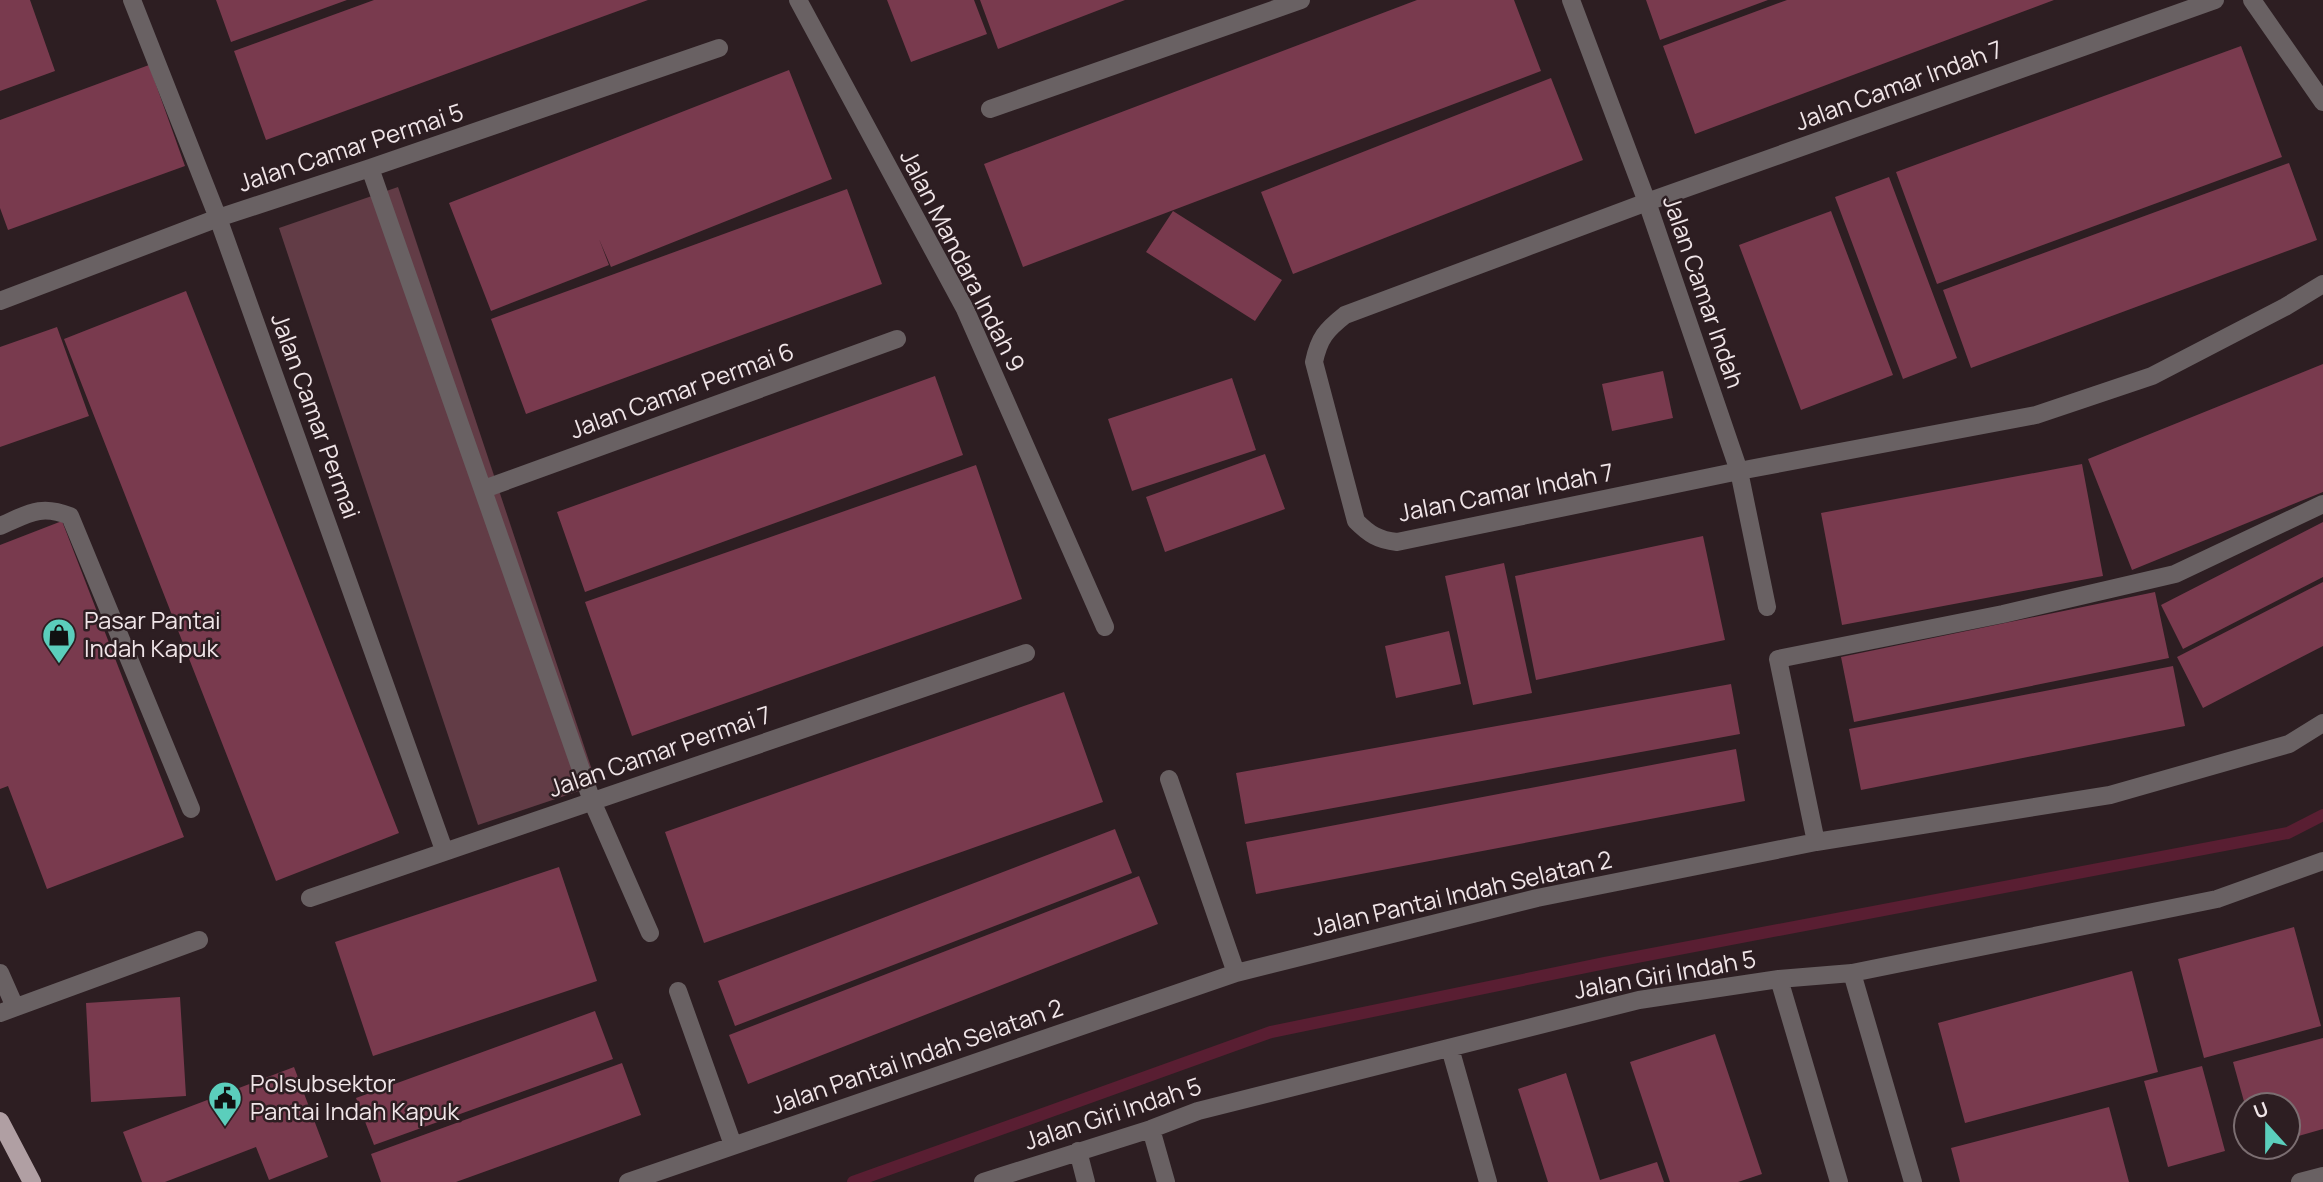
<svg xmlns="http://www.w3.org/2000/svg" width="2323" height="1182" viewBox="0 0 2323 1182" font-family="Manrope,sans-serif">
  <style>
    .green { fill: #623c46 }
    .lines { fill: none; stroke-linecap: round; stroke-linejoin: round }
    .stream { stroke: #591e32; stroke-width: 12 }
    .building { fill: #793a4e }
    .minor { stroke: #696163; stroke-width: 18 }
    .major { stroke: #b09fa3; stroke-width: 18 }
    .labels { text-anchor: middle; stroke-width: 5; stroke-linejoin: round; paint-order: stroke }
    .street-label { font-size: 24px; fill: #f0e5e8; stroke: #2d1e22 }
    .poi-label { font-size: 24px; fill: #f0e5e8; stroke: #2d1e22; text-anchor: start }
  </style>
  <rect width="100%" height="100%" fill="#2d1e22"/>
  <path class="green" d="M398,187L597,785L478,825L279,228Z"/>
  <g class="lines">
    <path class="stream" d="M853,1182L1271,1032L1605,963L2288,833L2323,815"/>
  </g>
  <path class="building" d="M0,0H30L55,71L0,91Z
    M216,0H347L231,42Z
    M374,0H648L266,140L234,51Z
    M887,0H974L987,34L911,62Z
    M980,0H1125L998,49Z
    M1417,0H1514L1541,71L1023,267L984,164Z
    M1646,0H1768L1660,40Z
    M1787,0H2054L1695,134L1663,46Z
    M2241,46L2282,157L1937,284L1896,172Z
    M149,65L185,166L8,230L0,208V120Z
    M789,70L832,179L611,267L599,239L609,265L491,311L449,203Z
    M1551,78L1583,160L1293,274L1261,192Z
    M2289,163L2317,240L1971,368L1943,290Z
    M1889,177L1957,358L1903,379L1835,197Z
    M847,189L882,284L526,414L491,319Z
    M1173,211L1282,280L1255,321L1146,252Z
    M1831,211L1893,375L1801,410L1739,245Z
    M186,291L399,833L276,881L64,339Z
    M57,327L89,416L0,447V347Z
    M2323,364V492L2132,570L2088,459Z
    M1663,371L1673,418L1612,431L1602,384Z
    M935,376L963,455L585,592L557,512Z
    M1232,378L1256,450L1132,491L1108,419Z
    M1265,454L1285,509L1165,552L1146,497Z
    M2082,464L2103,576L1842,625L1821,513Z
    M976,465L1022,599L632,736L585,602Z
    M62,521L184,837L47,889L8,786L0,789V545Z
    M2323,522V577L2183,649L2161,605Z
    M1703,536L1725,640L1536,680L1515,576Z
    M1504,563L1532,693L1473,705L1445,576Z
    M2323,582V646L2203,708L2177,657Z
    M2155,592L2169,658L1854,722L1841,657Z
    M1449,631L1461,684L1396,698L1385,646Z
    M2173,666L2185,726L1861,790L1849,729Z
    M1731,684L1740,734L1245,824L1236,773Z
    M1064,692L1103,802L704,943L665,832Z
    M1736,749L1745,801L1256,894L1246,842Z
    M1115,829L1132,873L735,1026L718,981Z
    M559,867L597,981L373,1056L335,942Z
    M1139,876L1158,924L748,1084L729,1035Z
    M2294,927L2321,1026L2204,1058L2178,959Z
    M2132,971L2158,1072L1965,1123L1938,1023Z
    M180,997L186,1096L91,1102L86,1003Z
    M595,1011L613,1059L374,1145L356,1098Z
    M1715,1034L1762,1174L1738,1182H1670L1630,1062Z
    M2323,1038V1129L2288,1139V1105H2245L2233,1062Z
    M622,1063L641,1115L456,1182H381L371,1154Z
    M2202,1066L2225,1151L2168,1167L2144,1081Z
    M294,1067L328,1157L269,1180L256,1147L165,1182H142L123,1132Z
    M1566,1073L1600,1180L1657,1162L1664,1182H1548L1518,1089Z
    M2109,1107L2129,1182H1960L1951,1148Z"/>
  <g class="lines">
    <path class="minor" d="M132,0L218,218L444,850
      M798,0L965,309L1105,627
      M1571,0L1647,202L1739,471L1767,607
      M2215,0L1647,202L1345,315C1326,330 1319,338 1314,362L1356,521C1369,534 1378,540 1397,542L1739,471L2036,415L2152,376L2285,307L2323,284
      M2252,0L2323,102
      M990,109L1301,0
      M370,168L592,801L650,933
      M0,301L218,218L370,168L719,48
      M484,489L897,339
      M0,526C28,514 40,504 70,516L191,809
      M1169,779L1236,973
      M1816,842L1778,659L2003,614L2175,574L2323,504
      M310,898L1026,653
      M0,973L15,1007
      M1852,973L1913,1182
      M1779,979L1839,1182
      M678,991L733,1145
      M0,1013L199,940
      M1450,1048L1488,1182
      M1151,1129L1166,1182
      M1078,1151L1086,1182
      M628,1182L1236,973L1537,898L1816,842L2110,795L2289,744L2323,723
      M983,1182L1151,1129L1198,1111L1639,1000L1779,979L1852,973L2217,899L2323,861
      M2300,1182L2323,1176"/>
    <path class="major" d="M0,1121L32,1182"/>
  </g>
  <defs>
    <g id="shop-pin" transform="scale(1.75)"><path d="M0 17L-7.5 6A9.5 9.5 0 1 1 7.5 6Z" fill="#5bcebc" stroke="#2d1e22"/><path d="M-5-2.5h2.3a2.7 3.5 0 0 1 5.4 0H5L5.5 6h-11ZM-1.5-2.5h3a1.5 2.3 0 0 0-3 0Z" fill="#111"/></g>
    <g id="civic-pin" transform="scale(1.75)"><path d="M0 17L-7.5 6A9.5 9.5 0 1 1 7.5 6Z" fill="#5bcebc" stroke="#2d1e22"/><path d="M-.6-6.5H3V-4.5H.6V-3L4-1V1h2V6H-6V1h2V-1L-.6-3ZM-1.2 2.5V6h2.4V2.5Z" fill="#111"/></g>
  </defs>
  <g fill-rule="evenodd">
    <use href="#shop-pin" x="59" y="635"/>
    <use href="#civic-pin" x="225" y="1098"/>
  </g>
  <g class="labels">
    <g class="street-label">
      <text transform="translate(1899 86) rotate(-20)" y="8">Jalan Camar Indah 7</text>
      <text transform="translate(351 148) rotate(-18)" y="8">Jalan Camar Permai 5</text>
      <text transform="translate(962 261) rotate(63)" y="8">Jalan Mandara Indah 9</text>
      <text transform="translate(1703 292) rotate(71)" y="8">Jalan Camar Indah</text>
      <text transform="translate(682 391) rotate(-20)" y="8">Jalan Camar Permai 6</text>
      <text transform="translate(315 416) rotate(70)" y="8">Jalan Camar Permai</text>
      <text transform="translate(1506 493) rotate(-11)" y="8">Jalan Camar Indah 7</text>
      <text transform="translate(660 752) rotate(-19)" y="8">Jalan Camar Permai 7</text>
      <text transform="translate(1462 894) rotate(-13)" y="8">Jalan Pantai Indah Selatan 2</text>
      <text transform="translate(1665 975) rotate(-10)" y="8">Jalan Giri Indah 5</text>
      <text transform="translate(917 1057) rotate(-19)" y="8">Jalan Pantai Indah Selatan 2</text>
      <text transform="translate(1113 1114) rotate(-18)" y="8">Jalan Giri Indah 5</text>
    </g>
    <g class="poi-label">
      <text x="84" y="629">Pasar Pantai<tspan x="84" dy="28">Indah Kapuk</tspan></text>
      <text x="250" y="1092">Polsubsektor<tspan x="250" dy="28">Pantai Indah Kapuk</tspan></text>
    </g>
  </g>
  <g transform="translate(2267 1126) rotate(339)"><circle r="33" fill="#2d1e22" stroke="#7b6e71" stroke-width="2"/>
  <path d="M0-5L12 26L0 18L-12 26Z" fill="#5bcebc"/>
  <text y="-10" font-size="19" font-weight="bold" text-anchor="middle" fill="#f0e5e8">U</text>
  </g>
</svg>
